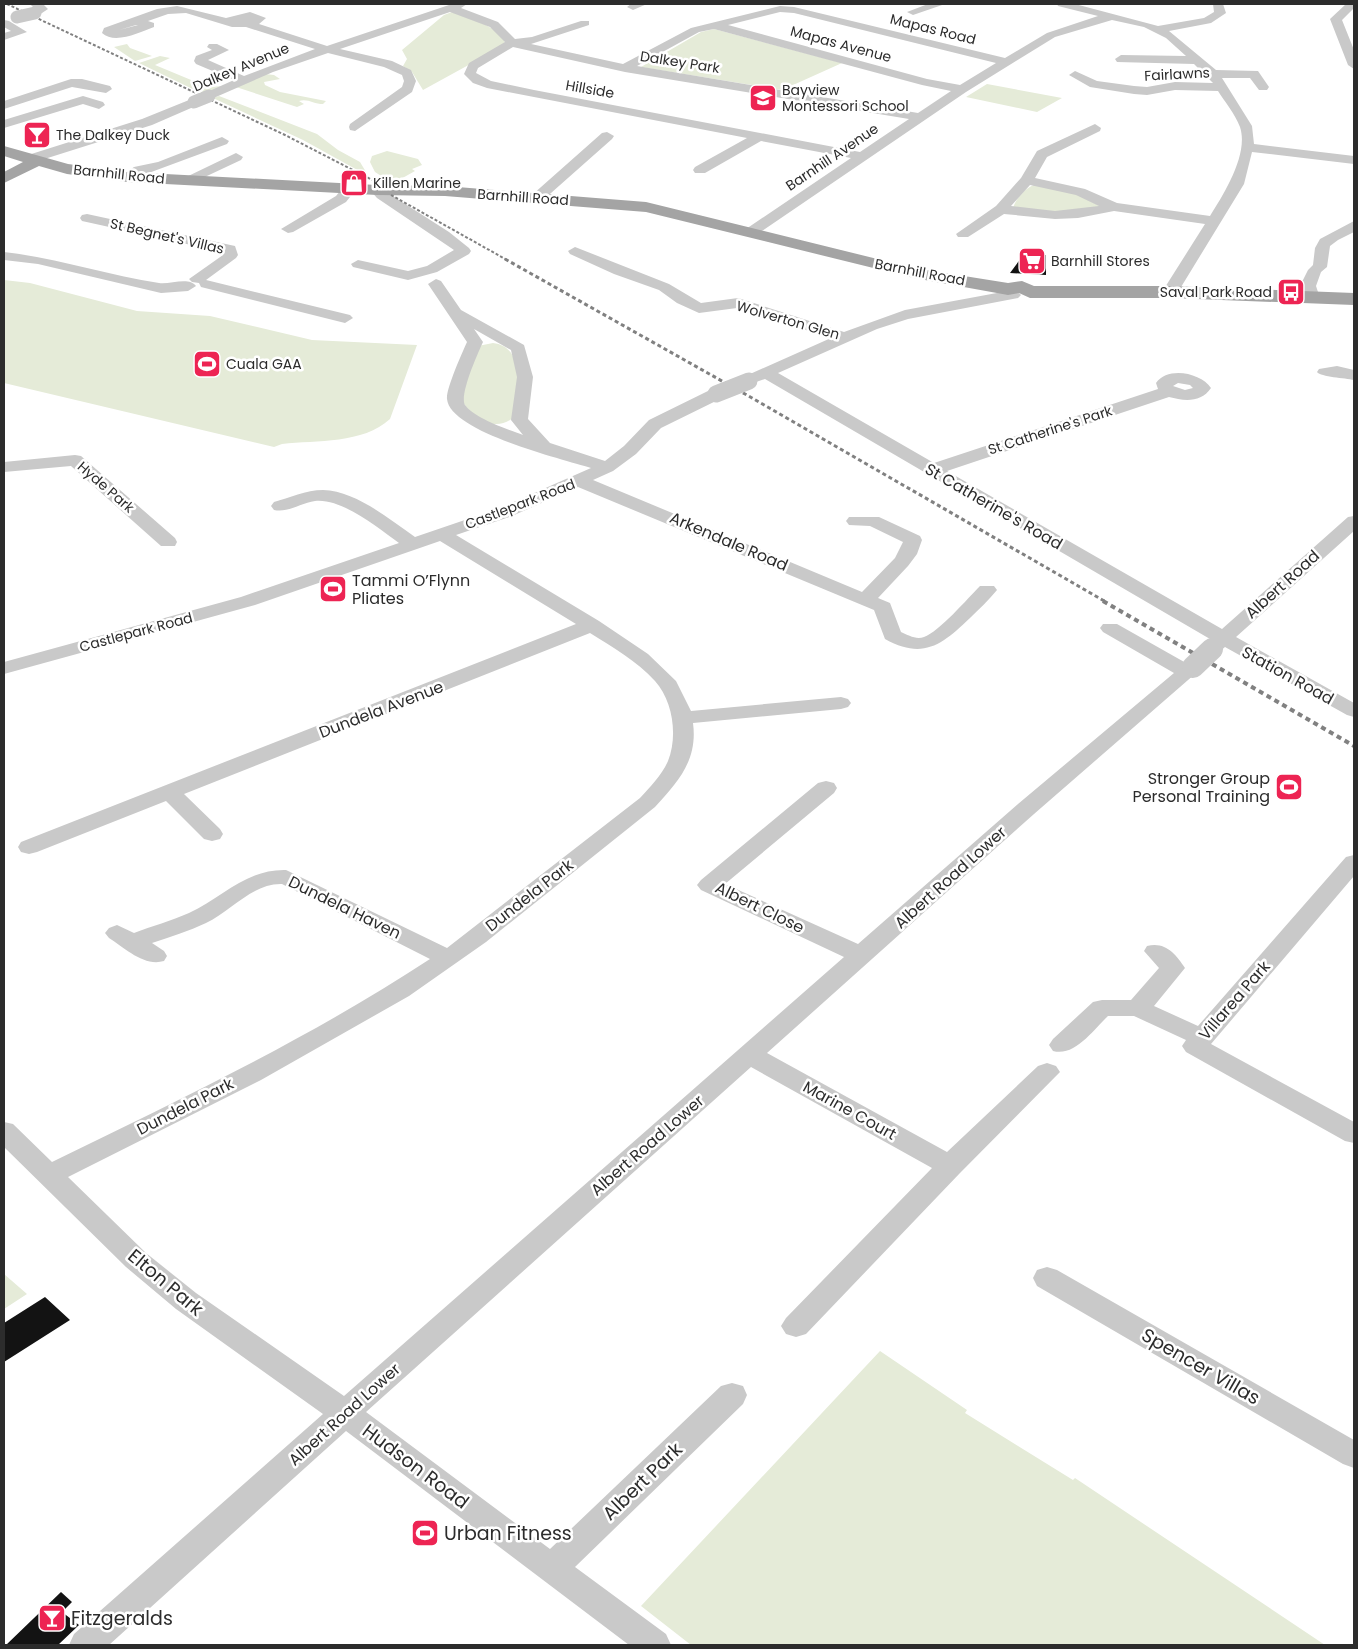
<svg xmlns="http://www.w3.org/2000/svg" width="1358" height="1649" viewBox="0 0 1358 1649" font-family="Poppins,sans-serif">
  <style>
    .green { fill: #e5ebd8 }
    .building { fill: #131313 }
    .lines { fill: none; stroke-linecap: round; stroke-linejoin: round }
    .minor { fill: #c9c9c9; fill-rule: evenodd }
    .major { fill: #a4a4a4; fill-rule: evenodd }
    .rail-far2 { stroke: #818181; stroke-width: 2; stroke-dasharray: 3 2; stroke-linecap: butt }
    .rail-far1 { stroke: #818181; stroke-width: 3; stroke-dasharray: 4 3; stroke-linecap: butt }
    .rail { stroke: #818181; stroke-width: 4; stroke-dasharray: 5 4; stroke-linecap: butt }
    .minor-bridge-far2 { stroke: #c9c9c9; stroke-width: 13 }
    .minor-bridge-far1 { stroke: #c9c9c9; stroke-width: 17 }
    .minor-bridge { stroke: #c9c9c9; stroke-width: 22 }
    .labels { text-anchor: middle; stroke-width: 5; stroke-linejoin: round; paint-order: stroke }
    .far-street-label { font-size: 14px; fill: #2c2c2c; stroke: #fff }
    .far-poi-label { font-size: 14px; fill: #2c2c2c; stroke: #fff; text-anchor: start }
    .street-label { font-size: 16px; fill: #2c2c2c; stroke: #fff }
    .poi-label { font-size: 16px; fill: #2c2c2c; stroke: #fff; text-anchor: start }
    .near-street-label { font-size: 19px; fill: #2c2c2c; stroke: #fff }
    .near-poi-label { font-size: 19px; fill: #2c2c2c; stroke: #fff; text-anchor: start }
  </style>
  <rect width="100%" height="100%" fill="#fff"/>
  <path class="green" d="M452,12C472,18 488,24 504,37L505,45L423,90L412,72L403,66L407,59L402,50L444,15Z
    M714,29L842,63L782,90L641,67L701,32Z
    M127,44L130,48L152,56L135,61L114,47Z
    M160,56L170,58L155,65L208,87L224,86L203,94L139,63Z
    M265,74L274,75L280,79L264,82L265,85L280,92L326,101L323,104C314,104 307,98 299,101L304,104L297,107L236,87Z
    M987,84L1062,98L1037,112L966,97Z
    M219,96L317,134L338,150L360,162L366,172H361L303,140L213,98Z
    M387,151L418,159L422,165L412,169L415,171L399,180V185L391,187L389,181L375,172L370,162L372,156Z
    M1034,185L1076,194L1100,206L1098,208L1063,213L1013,209C1014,201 1025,188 1034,185Z
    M4,280L30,283L137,311L210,316L312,340L417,345L390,419C363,444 317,440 282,444L274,447L4,383Z
    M493,343C527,347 516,392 515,416C496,435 469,417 461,398L478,346Z
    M4,1274L27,1294L4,1309Z
    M880,1351L967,1410L965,1413L1073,1480L1075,1478L1325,1645H691L641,1606Z"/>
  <path class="building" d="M1024,254L1046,255V275L1010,273Z
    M45,1297L70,1320L4,1362V1323Z
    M61,1592L72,1602L62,1612L79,1625L58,1645H6Z"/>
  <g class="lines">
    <path class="minor" d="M30,4H43L48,9L39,15H31L29,13L35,9Z
      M452,4H467L461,8L498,22L515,39L532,37L581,21H589V25L531,44L623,64L691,28L780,6L794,7L1005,58L1047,33L1098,16L1058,6L1057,4H1075L1158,26L1204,18L1214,12L1213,4H1223L1226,13L1211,23L1169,31L1216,70L1258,71L1269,87L1267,90H1259L1250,78H1222L1252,126L1254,144L1354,156V164L1252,152L1244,184L1178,292L1170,297L1162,292L1205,224L1114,211L1078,218L1055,219L1004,214L968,237H958L956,234L996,206L1021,178L1037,151L1095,124L1101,128L1100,131L1047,157L1035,178L1085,189L1117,203L1210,216C1224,194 1249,154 1240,127C1235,114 1225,102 1218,91L1175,90L1147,95L1134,94L1090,87L1069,75L1075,71L1097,81L1134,86L1147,87L1175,82L1213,83L1194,64L1117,62L1115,59L1121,55L1186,56L1166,38L1144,27L1112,20L1055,37L966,92L756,235L751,236L744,232L746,229L851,158L761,141L705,173H695L693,170L695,167L747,138L487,88L473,83L464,74L469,63L505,42L490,27L450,12L340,49L392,61L411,70L416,81L412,92L355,131L350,130L349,127L350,124L402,87L404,81L402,75L384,67L328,53L273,72L209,100L203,96L205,93L234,80L196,64L194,61L196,56L212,50L207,47L209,44H217L229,50L208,60L244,76L315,49L246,27H232L186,13L168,14L148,21L154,23V27C140,32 115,45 102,33L104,28L157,9L177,6L226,18L250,12L266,18L259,24L327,46ZM780,12L794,13L996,63L960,85L927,79L728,25ZM136,25H138L119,30ZM714,29L922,85L951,91L918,113L637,66L699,32ZM513,47L625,72L909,119L860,152L534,90L491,81L476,73L478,68ZM1030,185L1076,195L1099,206L1055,211L1011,206Z
      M631,4H647L633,10L627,7Z
      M928,4H945L913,15L907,12Z
      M1346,4H1354V8L1342,20L1354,50V69L1348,65L1330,19Z
      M4,20L9,21L27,32L4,40V33L11,31L4,27Z
      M71,79H82L110,86L112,89L106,93L72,87L4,109V101Z
      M83,96L103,102L105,105L99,109L83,104L4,128V120Z
      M194,98L200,102L198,105L152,125L35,162H25L23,159L25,156L142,119Z
      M607,132L614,136L612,139L542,201H532L530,198L532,195L602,133Z
      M222,137L229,141L227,144L127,181L120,177L134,167L158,162Z
      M236,153L243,157L241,160L192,183H182L180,180Z
      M350,184L357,188L346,202L293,232L288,233L281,229L336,196L345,185Z
      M377,186L449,232L469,248L471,251L469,254L437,272L408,280L353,267L351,264L358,260L408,271L427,266L454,250L377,198L370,190Z
      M87,214L235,246L238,255L236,258L206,280L350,315L353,318L345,323L201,287L199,283L192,282L189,279L223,255V252L82,221L80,218L82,215Z
      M1354,221V232L1338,240L1330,246L1327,267L1321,272L1316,286L1320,298L1317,301H1307L1300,286L1308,270L1313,265L1315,248L1320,239Z
      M575,247L669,284L701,303L738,298L844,332L905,310L1013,290L1018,292L1021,295L1018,298L908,319L877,329L778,373L934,463L1158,389L1156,383C1168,366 1201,373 1211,388C1201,403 1184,401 1169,397L947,471L1222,629L1348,517L1354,516V531L1236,637L1354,703V717L1347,715L1225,647C1218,653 1214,654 1205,652L1202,648L1210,639L765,379L756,382L748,377L750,374L831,338L737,308L699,313L677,303L659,290L614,274L570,254L568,251ZM1178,383L1190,385L1193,388L1185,390L1173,386Z
      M4,252C57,258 107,275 159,283C169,285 189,276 196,286L188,291L161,293L38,264L4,260Z
      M436,279L441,281L461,310L524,345L533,377L528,419L550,443L605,461L624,446L649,420L710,390H722L724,394L722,398L661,428L636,454L613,471L593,480L862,592L895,558L903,542L870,526L849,525L846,521L849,517H879L920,536L922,540L917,554L908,566L878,598L890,603L901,632C908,635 916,640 924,637C939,632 968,598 980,586H994L997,590C989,600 979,609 970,618C942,645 923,660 885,639L874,610L578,487L512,516L456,535L599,621L648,654L676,681L691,711L841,697L848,699L851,703L848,707L841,709L693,723C698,760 678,782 655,807L486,942L409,996L261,1080L68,1177L146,1253L196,1293L344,1396L844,957L701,890L697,885L701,880L818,783L826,781L834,783L837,788L834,793L725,884L858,944L1018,804L1174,673L1103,632L1100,628L1103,624H1117L1186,663L1193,661L1200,663L1203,667L1034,814L767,1053L947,1152L1038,1066L1047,1063L1056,1066L1060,1072L960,1173L806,1334L796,1337L786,1334L781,1326L786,1318L932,1168L751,1067L366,1412L550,1549L721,1386L732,1383L743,1386L747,1395L743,1404L575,1567L666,1634L671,1645H629L346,1431L109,1645H69L74,1634L323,1414L176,1309L126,1267L4,1147V1122L13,1124L52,1162C181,1099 310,1038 430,959L282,884C253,883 231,911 206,923C189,931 170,937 152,943L164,951L167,956L164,961C144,967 125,948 109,938L105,933L109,928L117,925L134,933C152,926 171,921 189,913C223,897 246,869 286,870L447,948L640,798C650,787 662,775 668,761C678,736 673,701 655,681C637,661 612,647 590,633L184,794L220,829L223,834L220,839L212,841L204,839L166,801L37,852L29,854L21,852L18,847L21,842L576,624L440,541L255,605L4,674V662L241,597L399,543C378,528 342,498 315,501C301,503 288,513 274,510L271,506L274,502C289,498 306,490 323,490C356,491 389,519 415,537L500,508L591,468C562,459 450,432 447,399C446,389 462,353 467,342L428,284ZM474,329L511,350L517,377L511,420L523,435C509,430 474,418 465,405C459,395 478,353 483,342Z
      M1337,366L1354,370V380C1345,378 1321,377 1317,372L1319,369Z
      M75,455L81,456L175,538L177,542L175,546H161L71,466L4,472V462Z
      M1354,855V876L1211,1044L1354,1122V1143L1345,1141L1186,1052L1182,1046L1186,1040L1134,1016H1108C1093,1030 1075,1057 1053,1051L1049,1045L1053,1039L1093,1002L1102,1000H1131L1159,968L1144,951L1147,946C1165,941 1176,954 1185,968L1154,1006L1198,1026L1346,857Z
      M1047,1267L1057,1270L1354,1440V1468L1343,1464L1037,1286L1033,1278L1037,1270Z"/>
    <path class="major" d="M4,146L68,164L127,172L377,185L445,186L646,202L914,268L1008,283L1022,281L1034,286H1170L1354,293V305L1170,298H1030L1019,293L1008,295L914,278L646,212L445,196L377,195L127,182L67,174L39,166L4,183V172L23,162L4,156Z"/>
    <path class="rail-far2" d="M7,4L285,135L380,184
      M391,195L507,260"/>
    <path class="rail-far1" d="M505,259L745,394L1106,602"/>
    <path class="rail" d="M1103,601L1354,746"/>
    <path class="minor-bridge-far2" d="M17,17L35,13
      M194,102L209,96"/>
    <path class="minor-bridge-far1" d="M716,394L749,381"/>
    <path class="minor-bridge" d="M1193,667L1212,649"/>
  </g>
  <defs>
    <g id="school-square" transform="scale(1.4375)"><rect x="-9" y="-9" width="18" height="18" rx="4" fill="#ed2453" stroke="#fff"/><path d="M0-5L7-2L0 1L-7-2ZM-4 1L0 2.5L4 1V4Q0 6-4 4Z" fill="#fff"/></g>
    <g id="bar-square" transform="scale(1.4375)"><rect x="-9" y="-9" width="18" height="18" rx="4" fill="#ed2453" stroke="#fff"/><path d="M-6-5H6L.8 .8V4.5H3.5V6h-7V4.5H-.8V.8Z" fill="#fff"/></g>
    <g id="shop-square" transform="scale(1.4375)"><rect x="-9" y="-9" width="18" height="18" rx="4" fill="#ed2453" stroke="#fff"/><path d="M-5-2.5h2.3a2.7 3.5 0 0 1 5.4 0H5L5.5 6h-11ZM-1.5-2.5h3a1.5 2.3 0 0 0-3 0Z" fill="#fff"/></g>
    <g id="supermarket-square" transform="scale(1.4375)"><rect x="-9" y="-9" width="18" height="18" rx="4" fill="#ed2453" stroke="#fff"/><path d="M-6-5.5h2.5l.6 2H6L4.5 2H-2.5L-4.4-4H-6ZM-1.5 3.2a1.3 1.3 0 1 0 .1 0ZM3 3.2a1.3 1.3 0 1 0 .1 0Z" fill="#fff"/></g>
    <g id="bus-square" transform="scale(1.4375)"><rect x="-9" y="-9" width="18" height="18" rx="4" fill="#ed2453" stroke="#fff"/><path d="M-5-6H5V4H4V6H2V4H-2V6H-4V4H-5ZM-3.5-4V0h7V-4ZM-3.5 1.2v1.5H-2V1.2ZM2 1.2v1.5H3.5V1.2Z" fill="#fff"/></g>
    <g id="stadium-square" transform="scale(1.4375)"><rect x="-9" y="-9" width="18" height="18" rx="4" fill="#ed2453" stroke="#fff"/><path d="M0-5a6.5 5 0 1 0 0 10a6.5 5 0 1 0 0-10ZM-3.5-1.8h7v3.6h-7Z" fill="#fff"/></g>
  </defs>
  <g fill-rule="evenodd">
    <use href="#school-square" x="763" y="98"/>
    <use href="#bar-square" x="37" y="135"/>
    <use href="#shop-square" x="354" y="183"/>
    <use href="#supermarket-square" x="1032" y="261"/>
    <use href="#bus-square" x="1291" y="292"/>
    <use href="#stadium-square" x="207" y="364"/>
    <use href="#stadium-square" x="333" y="589"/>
    <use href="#stadium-square" x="1289" y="787"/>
    <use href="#stadium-square" x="425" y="1533"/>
    <use href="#bar-square" x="52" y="1618"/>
  </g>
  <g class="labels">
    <g class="far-street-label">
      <text transform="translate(933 29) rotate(14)" y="5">Mapas Road</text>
      <text transform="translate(841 44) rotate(15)" y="5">Mapas Avenue</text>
      <text transform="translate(680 62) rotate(9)" y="5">Dalkey Park</text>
      <text transform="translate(241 67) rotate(-23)" y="5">Dalkey Avenue</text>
      <text transform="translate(1177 74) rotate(-3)" y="5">Fairlawns</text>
      <text transform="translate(590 89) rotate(10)" y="5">Hillside</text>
      <text transform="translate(832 157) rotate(-34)" y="5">Barnhill Avenue</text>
      <text transform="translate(119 174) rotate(6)" y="5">Barnhill Road</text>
      <text transform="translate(523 197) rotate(4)" y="5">Barnhill Road</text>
      <text transform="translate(167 236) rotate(13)" y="5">St Begnet's Villas</text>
      <text transform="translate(920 272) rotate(11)" y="5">Barnhill Road</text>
      <text transform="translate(788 320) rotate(16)" y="5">Wolverton Glen</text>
      <text transform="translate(1050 430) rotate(-18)" y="5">St Catherine's Park</text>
      <text transform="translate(106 487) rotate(41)" y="5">Hyde Park</text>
      <text transform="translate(520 504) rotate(-21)" y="5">Castlepark Road</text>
      <text transform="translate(136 632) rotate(-15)" y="5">Castlepark Road</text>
    </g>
    <g class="far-poi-label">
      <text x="782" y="95">Bayview<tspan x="782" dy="16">Montessori School</tspan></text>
      <text x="56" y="140">The Dalkey Duck</text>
      <text x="373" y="188">Killen Marine</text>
      <text x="1051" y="266">Barnhill Stores</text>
      <text x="1272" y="297" text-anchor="end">Saval Park Road</text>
      <text x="226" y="369">Cuala GAA</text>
    </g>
    <g class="street-label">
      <text transform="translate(994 506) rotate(30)" y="6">St Catherine's Road</text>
      <text transform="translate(729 541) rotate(23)" y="6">Arkendale Road</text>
      <text transform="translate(1282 584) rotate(-42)" y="6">Albert Road</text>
      <text transform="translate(1288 675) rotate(29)" y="6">Station Road</text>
      <text transform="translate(381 709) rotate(-21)" y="6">Dundela Avenue</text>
      <text transform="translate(950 877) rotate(-42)" y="6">Albert Road Lower</text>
      <text transform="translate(529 895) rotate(-38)" y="6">Dundela Park</text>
      <text transform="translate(345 907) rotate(26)" y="6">Dundela Haven</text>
      <text transform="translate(760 907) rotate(26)" y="6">Albert Close</text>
      <text transform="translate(1234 1000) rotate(-49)" y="6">Villarea Park</text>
      <text transform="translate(185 1106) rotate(-27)" y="6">Dundela Park</text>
      <text transform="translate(850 1110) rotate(29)" y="6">Marine Court</text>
      <text transform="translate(647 1145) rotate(-41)" y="6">Albert Road Lower</text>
      <text transform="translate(344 1414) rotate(-42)" y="6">Albert Road Lower</text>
    </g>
    <g class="poi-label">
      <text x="352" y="586">Tammi O’Flynn<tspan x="352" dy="18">Pliates</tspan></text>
      <text x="1270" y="784" text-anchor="end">Stronger Group<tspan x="1270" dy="18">Personal Training</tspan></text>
    </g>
    <g class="near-street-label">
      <text transform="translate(166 1282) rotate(40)" y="7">Elton Park</text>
      <text transform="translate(1201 1366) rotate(30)" y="7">Spencer Villas</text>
      <text transform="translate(416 1466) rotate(37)" y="7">Hudson Road</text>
      <text transform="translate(642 1481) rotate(-44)" y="7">Albert Park</text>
    </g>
    <g class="near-poi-label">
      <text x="444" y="1540">Urban Fitness</text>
      <text x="71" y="1625">Fitzgeralds</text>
    </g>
  </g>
  <rect width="1358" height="1649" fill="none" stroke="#2c2c2c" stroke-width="10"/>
</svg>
